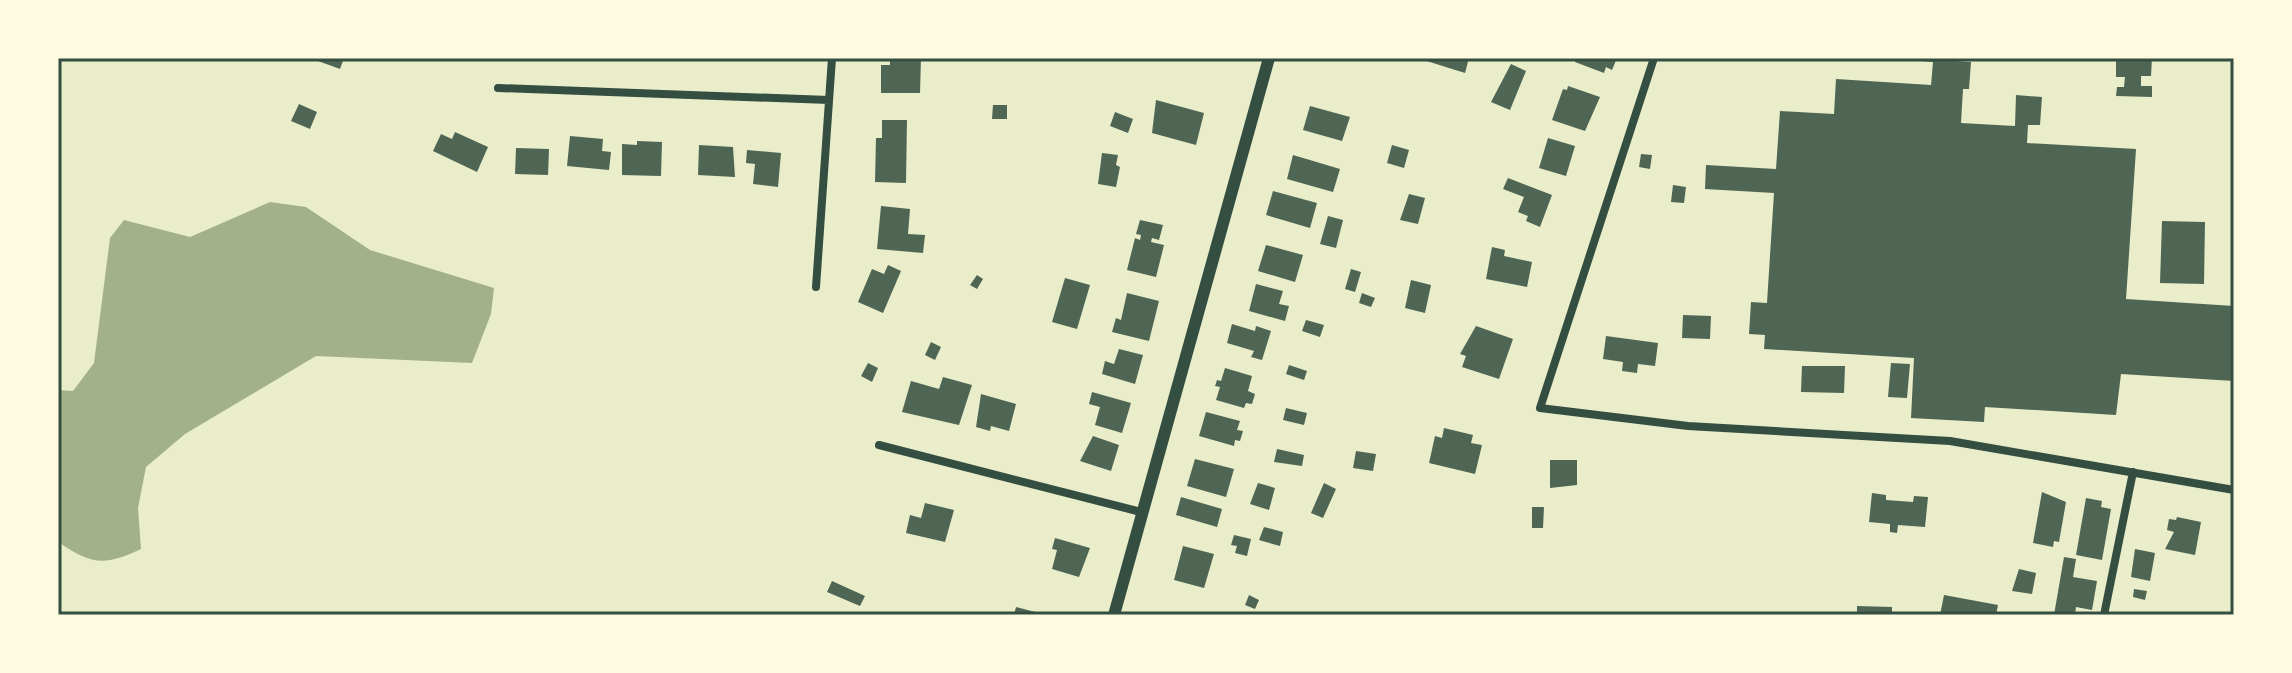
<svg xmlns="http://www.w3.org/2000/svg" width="2292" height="673" viewBox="0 0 2292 673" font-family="Overpass,sans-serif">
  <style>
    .water { fill: #a3b18a }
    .building { fill: #4f6655 }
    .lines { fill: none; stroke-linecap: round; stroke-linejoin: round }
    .minor { stroke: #344e41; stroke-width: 8 }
    .tertiary { stroke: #344e41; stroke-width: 12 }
    .neatline { fill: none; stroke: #344e41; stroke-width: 3 }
  </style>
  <rect width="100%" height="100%" fill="#e9edc9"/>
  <path class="water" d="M270,202L306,207L370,250L494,288L491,314L472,363L316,356L185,434L146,467L138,508L141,549C103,567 91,564 58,542V390L73,391L94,363L110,238L124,220L190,237Z"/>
  <path class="building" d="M319,58H344L340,69L318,61Z
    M890,58H921L920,93H881V65H890Z
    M1417,58H1469L1465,73Z
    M1576,58H1617L1612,70L1606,67L1604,73L1575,62Z
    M1921,58H1956V61L1971,62L1969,89H1963L1961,123L2015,126L2016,95L2042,97L2040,125H2028L2027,143L2136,149L2126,299L2234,306V381L2121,374L2116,415L1985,407L1984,422L1911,418L1914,358L1764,349L1765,335L1749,334L1751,302L1767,303L1774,193L1705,189L1706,165L1776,169L1780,111L1834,114L1836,79L1931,85L1933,62L1921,61Z
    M2116,58H2152L2151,76H2141V86H2152V97L2116,96L2117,87H2124L2125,77H2116Z
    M1511,64L1526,71L1510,110L1491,102Z
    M1568,86L1600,97L1585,131L1552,120L1563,89L1567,90Z
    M1156,100L1204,113L1196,145L1152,133Z
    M299,104L317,112L310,129L291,121Z
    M993,105H1007V119H992Z
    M1310,106L1350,117L1342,141L1303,130Z
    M1115,112L1133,119L1128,133L1110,126Z
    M882,120H907L906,183L875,182L876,138H882Z
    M455,132L488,147L477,172L433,151L441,134L452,139Z
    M570,136L603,139L602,151L611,152L609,170L567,166Z
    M1548,138L1575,146L1566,176L1539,168Z
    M637,141L662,142L661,176L622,175V144L637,145Z
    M699,145L733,147L735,177L698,175Z
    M1392,145L1409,150L1404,168L1387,163Z
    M516,148L549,149L548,175L515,174Z
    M747,150L781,153L778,187L753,184L755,164L746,163Z
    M1102,153L1118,155L1116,165L1120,167L1116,187L1098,184Z
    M1641,154L1652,155L1650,169L1639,167Z
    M1293,155L1340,169L1333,192L1287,179Z
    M1508,178L1552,195L1540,227L1526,221L1528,216L1518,212L1524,197L1503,189Z
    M1673,185L1686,187L1684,203L1671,202Z
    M1273,191L1317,203L1310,228L1266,215Z
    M1409,194L1425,198L1418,224L1400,220Z
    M881,206L910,209L908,234L925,235L923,253L877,249Z
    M1328,216L1343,220L1336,248L1320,244Z
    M1140,220L1163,225L1159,240L1152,238L1151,242L1164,245L1156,277L1127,270L1135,238L1140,240L1141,235L1136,234Z
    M2162,221L2205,222L2204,284L2160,283Z
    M1266,245L1303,255L1295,282L1258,271Z
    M1492,247L1505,250L1504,256L1532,262L1527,287L1486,279Z
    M888,265L901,271L883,313L858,302L872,269L884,274Z
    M1351,269L1361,272L1355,292L1345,289Z
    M977,275L983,279L977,289L970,285Z
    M1065,278L1090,285L1077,329L1052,322Z
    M1411,280L1431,285L1425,313L1405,308Z
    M1256,284L1283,291L1279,304L1289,306L1285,321L1249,311Z
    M1127,293L1159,301L1149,341L1112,332L1116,318L1121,320Z
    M1362,293L1375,298L1371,307L1359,303Z
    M1683,315L1711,316L1710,339L1682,338Z
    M1306,320L1324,325L1320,337L1302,331Z
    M1232,324L1255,331L1256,326L1271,331L1262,360L1251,357L1254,351L1227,343Z
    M1476,326L1513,339L1499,379L1462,367L1466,356L1460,354Z
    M1606,336L1658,343L1655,366L1638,364L1637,373L1622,371L1623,362L1603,359Z
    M931,342L941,347L935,360L925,355Z
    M1119,349L1143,355L1135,384L1102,374L1105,361L1114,364Z
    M868,363L878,368L872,382L861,376Z
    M1891,363L1910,364L1907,398L1888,397Z
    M1289,365L1307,371L1304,380L1286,374Z
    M1802,366H1845L1844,393L1801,392Z
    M1225,368L1252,376L1248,391L1255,394L1252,404L1246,403L1244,408L1216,400L1220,387L1215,386L1217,380L1221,381Z
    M943,377L972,385L959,425L902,412L911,381L939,389Z
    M1092,392L1131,403L1122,433L1095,425L1100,407L1089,404Z
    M981,394L1016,404L1009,431L991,426L990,431L976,427Z
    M1286,408L1307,413L1304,425L1283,420Z
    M1206,412L1240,421L1237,430L1243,431L1240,441L1235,440L1234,446L1199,436Z
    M1444,428L1473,435L1471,443L1482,445L1475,474L1429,463L1435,436L1442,438Z
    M1093,436L1119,445L1111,471L1080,461Z
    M1277,449L1304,455L1302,466L1274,462Z
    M1356,451L1376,454L1373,471L1353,468Z
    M1195,459L1234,469L1226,497L1187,486Z
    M1550,460H1577V485L1550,488Z
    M1258,483L1275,488L1269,510L1250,504Z
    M1324,483L1336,489L1323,518L1311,513Z
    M2042,492L2066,502L2059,542L2054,541L2053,547L2033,543Z
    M1872,493L1886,495V500L1913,502L1914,496L1928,497L1925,527L1898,525L1897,533L1890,532V524L1869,522Z
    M1181,497L1222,509L1217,527L1176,515Z
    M2086,498L2102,501L2101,507L2111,509L2102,560L2076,555Z
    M925,503L954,510L945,542L906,533L910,515L921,518Z
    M1532,507H1544L1543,528H1532Z
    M2177,517L2201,522L2195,555L2165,549L2174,532L2167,530L2169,519L2176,520Z
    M1264,527L1283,532L1280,546L1259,540Z
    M1234,535L1251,539L1247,556L1235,553L1237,546L1231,545Z
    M1055,538L1090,548L1079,577L1052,569L1057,550L1052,549Z
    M1183,546L1214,554L1204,588L1174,580Z
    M2135,549L2155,553L2150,581L2131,577Z
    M2064,557L2076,559L2073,577L2097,581L2092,610L2076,607L2075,615H2054Z
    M2019,569L2036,573L2032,594L2012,591Z
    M832,581L865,596L860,606L827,592Z
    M2134,589L2147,591L2145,600L2133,597Z
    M1249,595L1259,600L1255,609L1245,605Z
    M1944,595L1998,605L1996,615H1940Z
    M1857,606L1892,607V615H1857Z
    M1016,607L1043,614V615H1014Z"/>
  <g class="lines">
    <path class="minor" d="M1654,58L1540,408L1688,426L1950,441L2234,490
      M498,88L829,100
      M816,287L832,58
      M879,445L1141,512
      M2104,615L2133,472"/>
    <path class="tertiary" d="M1114,615L1269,58"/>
  </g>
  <rect width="2292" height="673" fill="none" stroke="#fefae0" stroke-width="120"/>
  <rect x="60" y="60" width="2172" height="553" class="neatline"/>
</svg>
